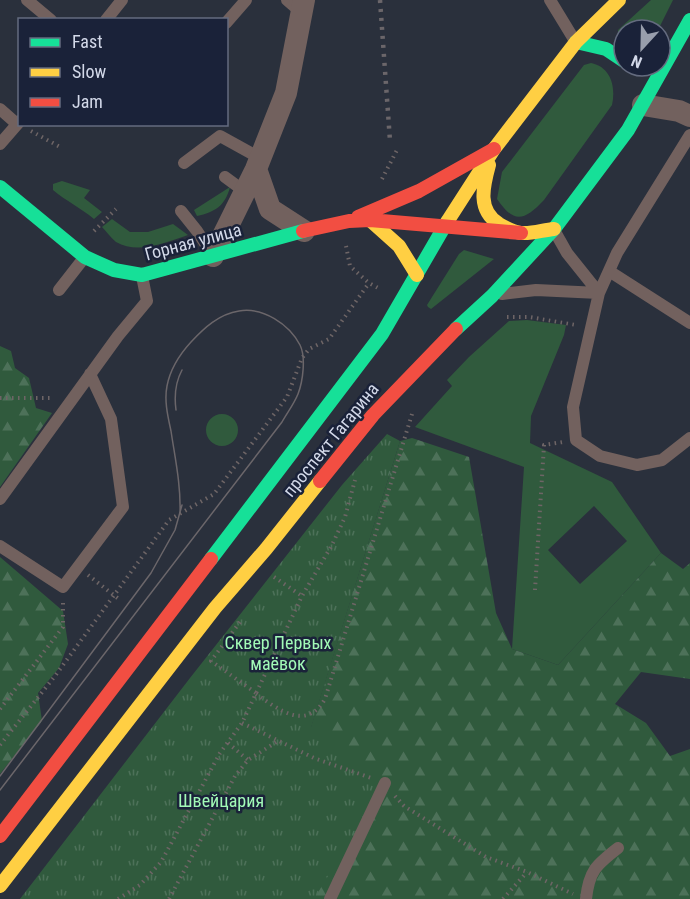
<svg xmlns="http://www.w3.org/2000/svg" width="690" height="899" viewBox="0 0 690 899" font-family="'Roboto Condensed',sans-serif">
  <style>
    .green { fill: #305a3d; fill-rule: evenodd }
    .forest { fill: url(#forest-firs) }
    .park { fill: url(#park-tufts) }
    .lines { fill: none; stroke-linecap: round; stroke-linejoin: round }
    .path { stroke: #6e6566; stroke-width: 4; stroke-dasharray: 1.5 4.5; stroke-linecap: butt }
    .lane { stroke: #72615e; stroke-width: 12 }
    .street { stroke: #72615e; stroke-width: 22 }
    .fast { stroke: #16e098; stroke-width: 14 }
    .slow { stroke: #ffcf43; stroke-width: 14 }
    .jam { stroke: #f24e42; stroke-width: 14 }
    .tram { stroke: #6b666a; stroke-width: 1.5 }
    .rail { stroke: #6b666a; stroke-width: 4.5; stroke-dasharray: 3 6; stroke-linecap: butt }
    .labels { text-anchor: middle; stroke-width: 5; stroke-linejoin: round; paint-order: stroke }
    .street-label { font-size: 18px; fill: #d3d9e9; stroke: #1a2239 }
    .park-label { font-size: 18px; fill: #a2fab7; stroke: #1a2239 }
  </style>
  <defs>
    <pattern id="forest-firs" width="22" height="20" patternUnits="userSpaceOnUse" patternTransform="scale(1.5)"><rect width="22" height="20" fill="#305a3d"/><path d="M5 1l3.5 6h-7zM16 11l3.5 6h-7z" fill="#4d7159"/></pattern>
    <pattern id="park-tufts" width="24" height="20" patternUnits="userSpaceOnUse" patternTransform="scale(1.5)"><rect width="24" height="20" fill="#305a3d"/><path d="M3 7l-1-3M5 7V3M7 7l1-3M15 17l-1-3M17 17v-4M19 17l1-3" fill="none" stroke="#4d7159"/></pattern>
  </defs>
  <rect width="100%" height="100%" fill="#2a303c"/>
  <path class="green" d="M651,0H673L658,30H624V40L618,35V30Z
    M591,63C611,67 616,87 612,105L544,200C524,221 514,224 497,199L502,172L584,65Z
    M62,181L90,190L84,198L102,212L94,219C81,208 66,201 53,190V184Z
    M230,187C225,206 215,212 197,216L194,210Z
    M112,219L130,232H148L173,224L188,235C167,242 138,255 116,242C111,238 106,231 102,227Z
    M464,250L494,259L431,309L428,307L427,305L459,254Z
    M527,320L566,325L564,335L531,416L530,443L612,482L661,553L558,665L512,649L524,467L415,427L452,386L447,380L469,357L509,321ZM594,506L627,541L580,584L548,550Z
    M206 430a16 16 0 1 1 32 0a16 16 0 1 1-32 0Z"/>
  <path class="forest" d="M0,346L11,351L15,368L29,378L36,408L52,413L0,487Z
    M412,438L469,457L496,613L512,649L558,665L661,553L683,569L690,563V679L641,672L615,704L646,723L670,756L690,749V899H20L311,727L400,441Z
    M0,557L63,611L68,644L59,668L38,693L42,721L0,774Z"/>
  <path class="park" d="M387,434L400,441L311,728L385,783L314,899H20L190,678L342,485Z"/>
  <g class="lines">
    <path class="path" d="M31,131L60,147
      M382,179L397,150
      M94,231L116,209
      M346,246L350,266L369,283L380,289
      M507,317H529L576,325
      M0,398H54
      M88,575L120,600
      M274,577L302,596
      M535,590L544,445L563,442
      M240,622L211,661L256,693
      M256,694C278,709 306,732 325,699L412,414
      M0,709L63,627V600
      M242,723L314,758L371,778
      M228,743L248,760
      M0,745L55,676L169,520L214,494L287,397L302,358L309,349L329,339L369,283
      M395,796L404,806L486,857L527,872L573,894
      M118,899L140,885L161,862L220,753L242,723L302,596L332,545L345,517L355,480
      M169,899L235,776L248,760L278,741
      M503,899L527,872"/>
    <path class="lane" d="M27,0L51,20
      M287,0L302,13
      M550,0L575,41
      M106,20L122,0
      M226,23L246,0
      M0,109L17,124
      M690,135L617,253L599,293L573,407L576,440L600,456L637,465L662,460L690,438
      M0,144L20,121
      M184,163L220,136L260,158
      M225,177L244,191
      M181,211L197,231L212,254
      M554,230L567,253L599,293
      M609,271L690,323
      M59,290L84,258
      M502,294L536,290L599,293
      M0,499L118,336L147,301L142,276
      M0,546L63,587L123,507L111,419L90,374
      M330,899L385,783
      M586,899C589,871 596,865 618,848"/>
    <path class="street" d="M643,105L679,111L690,116
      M256,169L270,209L304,231
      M213,256L256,169L286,93L304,0"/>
    <path class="fast" d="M576,42L606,49L624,61
      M0,187L85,257L114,270L142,275L303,231
      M456,329L492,296L554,229L628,130L690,20
      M211,559L382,334L447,222"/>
    <path class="slow" d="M489,165C483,187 477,210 499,224C506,228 513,232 521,233C532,234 543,230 554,229
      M370,220L399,246L417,275
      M447,222L494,149L576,42L619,0
      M0,886L215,608L266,549L320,481"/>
    <path class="jam" d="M358,217L419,191L494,149
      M303,231L349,221L370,220L521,233
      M320,481L373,415L456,329
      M0,836L211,559"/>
    <path class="tram" d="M176,410C174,395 175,383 182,370
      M0,776L151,573L175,530L182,505
      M0,790L282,422C287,413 294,404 298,394C303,381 306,357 300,345C289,324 263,307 239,311C219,314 204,328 191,342C180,354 170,370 167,386C164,401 168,417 171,431C175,458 181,485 180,513"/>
    <path class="rail" d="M380,0L390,141"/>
  </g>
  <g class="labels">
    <g class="street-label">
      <text transform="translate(193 242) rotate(-15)" y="6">Горная улица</text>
      <text transform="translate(331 440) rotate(-51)" y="6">проспект Гагарина</text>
    </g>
    <g class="park-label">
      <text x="278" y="649">Сквер Первых<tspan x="278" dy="21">маёвок</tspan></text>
      <text x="221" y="807">Швейцария</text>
    </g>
  </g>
  <rect x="18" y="18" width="210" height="108" fill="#1a2239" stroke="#646b7f" stroke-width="1.5"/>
  <rect x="30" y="38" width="30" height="9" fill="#16e098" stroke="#646b7f" stroke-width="1.5"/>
  <text x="72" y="48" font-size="18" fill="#d3d9e9">Fast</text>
  <rect x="30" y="68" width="30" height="9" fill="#ffcf43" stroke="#646b7f" stroke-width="1.5"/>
  <text x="72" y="78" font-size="18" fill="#d3d9e9">Slow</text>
  <rect x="30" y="98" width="30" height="9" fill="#f24e42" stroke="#646b7f" stroke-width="1.5"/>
  <text x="72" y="108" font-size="18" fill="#d3d9e9">Jam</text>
  <g transform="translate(642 48) rotate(202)"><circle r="28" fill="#1a2239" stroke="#646b7f" stroke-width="1.5"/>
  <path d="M0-4.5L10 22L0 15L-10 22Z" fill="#989eac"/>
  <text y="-9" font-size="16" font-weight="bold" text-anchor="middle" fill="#d3d9e9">N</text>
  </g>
</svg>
